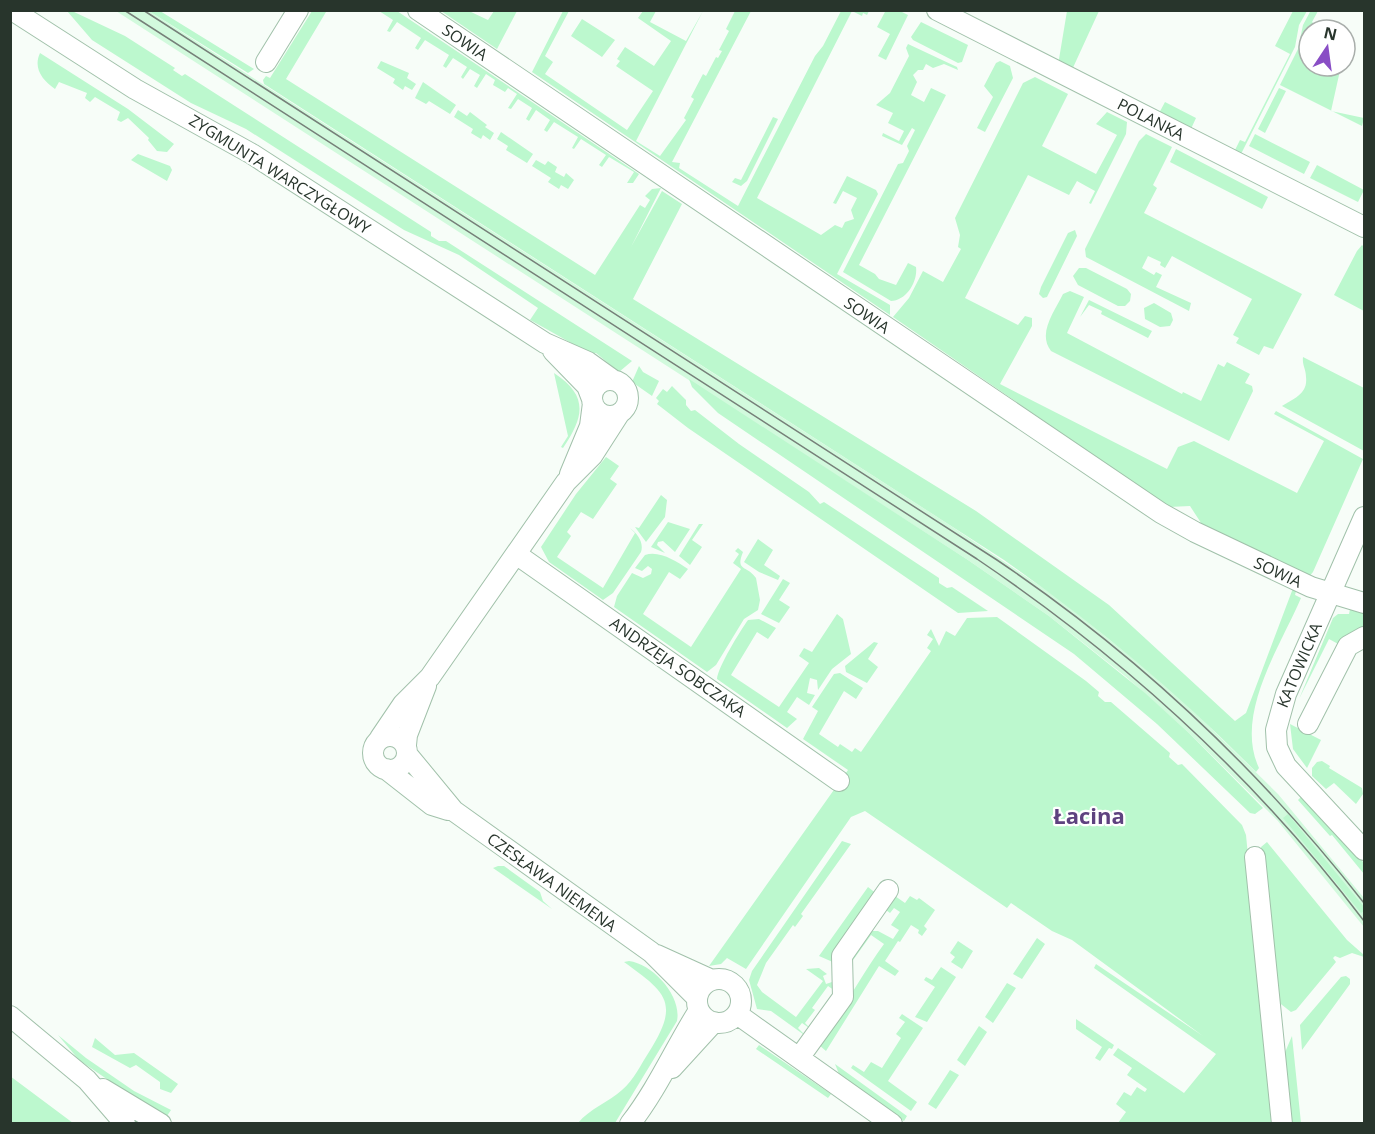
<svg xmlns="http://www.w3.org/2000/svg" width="1375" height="1134" viewBox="0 0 1375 1134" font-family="'Open Sans',sans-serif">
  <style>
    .built { fill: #d2fadd }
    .green { fill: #bcf8ce }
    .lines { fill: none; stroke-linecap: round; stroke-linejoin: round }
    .minor-casing { stroke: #a1c1aa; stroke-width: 22 }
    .minor { stroke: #fff; stroke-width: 20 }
    .tram { stroke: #768079; stroke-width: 1.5 }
    .labels { text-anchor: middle; stroke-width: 4.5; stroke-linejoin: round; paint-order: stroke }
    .street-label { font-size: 16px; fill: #28352c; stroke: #fff }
    .district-label { font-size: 22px; font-weight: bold; fill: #5e427f; stroke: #fff }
  </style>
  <rect width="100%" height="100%" fill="#f7fdf8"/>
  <path class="built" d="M116,11H149L948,524L1058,598L1172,690L1278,794L1364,898V927L1277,820L1189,733L1125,676L1049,616L968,560Z"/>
  <path class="green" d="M886,10L900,11L908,15L886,60L878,56L890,34L877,27Z
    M1311,10L1318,11L1312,22L1322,30H1309V66H1341L1331,111L1364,118L1362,126L1280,85L1298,49L1303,25Z
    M67,11H72L125,36L175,68L173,70L182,76L185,74L431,232V236L439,241H446L632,361L619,372L596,353H589L532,321L530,320L538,308L459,255L404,230L246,129L191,103L92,40Z
    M149,11H160L254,69L248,73Z
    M312,11L326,12L286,79L595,275L640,205L645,208L650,200L645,196L652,189L661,188L631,247L662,191L682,204L633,299L976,511L1109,605L1235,721L1246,713L1298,575L1205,529L1190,506L1169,507L893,317L909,298L923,271L943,282L961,249L958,247L960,235L955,218L1023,83L1035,77L1068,94L1042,146L1096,174L1117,135L1096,124L1107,112L1127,122L1126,134L1091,204L1089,203L1095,191L1077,181L1069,195L1028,175L965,298L1018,325L1025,316L1032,318V326L1000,384L1167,469L1178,447L1194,441L1297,493L1324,441L1274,414L1276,411L1363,459L1313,572L1308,578L1300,577L1295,595L1301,598C1280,647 1234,715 1259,768L1256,772C1178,693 1095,624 1004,560L264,84L263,80L266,76L270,78Z
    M379,11H397L639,174L633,183H627L634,172L609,157L602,167L599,165L606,155L581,139L574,149L572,148L578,137L554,122L547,132L544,130L550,120L536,110L529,121L526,119L532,108L518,99L511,109L508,108L517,94L508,88L505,92L493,85L495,80L486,74L477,88L474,86L480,75L470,69L463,79L461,77L467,67L453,58L446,68L443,66L449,55L425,40L418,50L415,48L421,38L397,22L390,32L387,31L393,20Z
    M441,11H469L488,20L494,11H517L497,49Z
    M563,11H569L545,56L553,62L545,74L627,130L653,91L616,66L620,61L617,59L625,47L654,66L671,41L638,18L643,11H656L650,22L686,41L703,11L636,141L660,156L686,120L684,118L694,99L691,97L703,74L706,76L716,57L718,58L722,51L719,50L729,31L726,29L735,11H751L672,162L680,163L679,168L738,206L815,56L823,46L841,11H869L867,15L863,13L862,16L852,11L757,198L821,235L835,225L842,228L845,222L854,219L851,210L857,198L843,191L836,204L833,203L847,176L876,190L878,194L837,274L890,305V315L532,72Z
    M1067,11H1099L1071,72L1058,65Z
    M1293,11H1307L1299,25L1295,47L1240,156L1234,152L1240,140L1245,142L1290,54L1275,46Z
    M582,19L615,40L602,57L571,36Z
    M921,22L968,45L962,62L958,63L913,40L911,37Z
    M908,44L957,67L958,70L944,64L933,68L926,64L923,70H918L913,75L917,82L911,95L924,102L931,88L946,95L859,265L875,274L879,279L896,285L908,263L916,267C918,282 906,301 891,301L843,272L898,164L903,163L909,151L907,146L915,130L912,128L902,145L882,136L883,133L899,141L904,131L888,123L893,113L876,105L890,93L909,56L906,48Z
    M40,53L128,109L174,144L167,152L157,151L148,140L149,138L128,118L121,122L117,120L120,112L95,97L90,102L85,98L87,93L59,82L55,89C42,80 33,68 40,53Z
    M381,61L409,73L407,78L416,84L412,90L405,86L403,90L393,83L395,79L377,68Z
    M1000,61L1010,66L1013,78L985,132L977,128L993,97L984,86L996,63Z
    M423,82L456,105L450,114L429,101L426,104L415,98Z
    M1279,88L1286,91L1265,133L1258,129Z
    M1165,102L1196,118L1190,131L1158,115Z
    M458,110L467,116L470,112L487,125L485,127L494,133L490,140L483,135L481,139L471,133L473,129L454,117Z
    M773,117L778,119L747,181L741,186L732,182L735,178L741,180Z
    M501,132L533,154L527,163L506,150L508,146L497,139Z
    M1146,134L1172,147L1153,185L1157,188L1144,213L1302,294L1273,349L1264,346L1259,355L1236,343L1239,338L1233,335L1252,299L1172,256L1165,268L1160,265L1161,262L1148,256L1142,268L1154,275L1156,272L1162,275L1156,287L1191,303L1189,311L1086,257L1085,249L1139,141Z
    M1255,134L1310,162L1304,174L1249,146Z
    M1176,149L1268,197L1262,209L1170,162Z
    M138,154L170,166L172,170L167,181L131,160Z
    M536,160L545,165L548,161L557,167L555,172L564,177L566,173L574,180L568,189L561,185L559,189L548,182L551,178L532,166Z
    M1317,165L1364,190L1358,202L1310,178Z
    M1075,230L1077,236L1047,297L1043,298L1039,294L1041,287L1068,233Z
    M1362,245L1364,247V311L1334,295L1357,251Z
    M1079,268H1086L1127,289L1131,294L1130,301L1125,306H1118L1078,285L1073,276Z
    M1070,291L1084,297L1067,333L1182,394L1183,392L1201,401L1218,364L1224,367L1227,362L1250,374L1245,383L1252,386L1253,391L1229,441L1051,351C1037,333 1055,311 1063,294Z
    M1089,300L1152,331L1148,338L1101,314L1102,311L1089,305L1080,317Z
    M1154,303L1171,313L1173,320L1170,326L1160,327L1145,319L1144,308Z
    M1303,357L1364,388V451L1282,406C1294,398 1308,394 1306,377C1306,369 1302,365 1303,357Z
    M639,366L643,372L659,381L652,396L632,382Z
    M554,373C589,396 584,417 563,448L561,447L568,436Z
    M689,379L968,560L1049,616L1145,693L1189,733L1263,808L1255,814L1250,813L1157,724L1074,654L718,413L692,387Z
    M672,386L686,400V405L691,411L695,410L739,444L809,492L820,504L824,502L939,578V583L947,588L952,587L988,611L958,613L688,428L657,404L659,401L656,398L663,389L667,392Z
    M606,457L619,466L610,479L617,484L593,519L581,512L567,532L571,536L557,557L603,588L635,533L630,528C638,534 644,543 641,552L613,593L603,600L549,562L541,547L576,494Z
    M661,495L667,500L665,517L646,542L635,527L639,528Z
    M668,522L690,529L675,552L663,541L658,542L657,545L665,553L651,547Z
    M699,524H703L692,540L702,547L690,565L679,556Z
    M758,539L773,550L764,565L780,576L778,580L759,572L744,562Z
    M738,548L743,552C735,572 747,565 756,578L760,600L758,610L744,619L716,665L707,672L614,607L617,596L632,573L643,578L651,574L652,569L648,566L642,571L635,568L645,555C659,550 676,561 688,569L680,579L669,572L643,614L691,647L741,569L733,563L739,554L735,551Z
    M783,579L790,583L779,600L790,607L779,623L761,614Z
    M1350,609L1364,614V627L1346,635L1340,645L1329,639L1299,699L1333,618L1338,614H1349Z
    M837,614L843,619L851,654L832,669L818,690L817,680L810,678L807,693L815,695L809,705L797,697L787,712L797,719L787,728L717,679C718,667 740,631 748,620L759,619L776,628L768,639L757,632L731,675L779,707L809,663L799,656L804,648L812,652Z
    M997,617L1086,681L1099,692L1098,696L1105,702H1111L1170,753L1169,757L1178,765L1182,764L1242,825L1246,835L1274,1123H1118L1126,1112L1116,1104L1124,1092L1131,1096L1137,1087L1145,1092L1147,1089L1127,1075L1132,1068L1113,1055L1118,1048L1184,1093L1216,1054L1094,968L1096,964L1203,1036L1072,940L1052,931L1011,903L1007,908L865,811L851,817L746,969L727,958L721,964L709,966L848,770L803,739L818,711L812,707L834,674L840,673L863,688L856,699L844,691L819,734L838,747L840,744L852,752L855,748L861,752L931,651L927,648L933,639L927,635L931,629L939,646L946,631L955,636L967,618Z
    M874,642L878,643L868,659L878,667L867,683L846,672L845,666Z
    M1290,724L1321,740L1307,768L1293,749Z
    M1322,761L1330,766L1329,768L1362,788L1363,794L1356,804L1334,783L1326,789L1312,776V768L1317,762Z
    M1302,796L1364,863V874L1332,835L1330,836L1298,800Z
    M1288,814L1364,907V911L1361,913L1283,818Z
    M842,841L851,844L801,914L803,916L795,927L793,925L766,963L757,985L762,992L796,1017L823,981L806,969L819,968L827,974L823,976L826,984L838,980V993L828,986L812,1008L815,1010L805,1023L812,1030L802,1023L798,1028L807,1037L771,1011L757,1009L749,980L752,971Z
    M1267,842L1347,940L1364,955V957L1352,953L1340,958L1335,956L1333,958L1336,962L1296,1010L1291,1012L1277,1001L1261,847Z
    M498,866H504L540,892L543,901L552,909L493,868Z
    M868,887L878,895L835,963L819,956Z
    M895,896L905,903L910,896L917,900L919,898L935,910L924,926L927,929L922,936L918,933L919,930L911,925L900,942L898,941L885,961L899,971L895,976L879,966L826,1051L819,1045C842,1012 860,977 884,944L871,935L846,970L845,965L869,931H878L893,939L899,930L891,925L900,912L894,908L890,913L883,908Z
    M1037,938L1045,944L1022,979L1013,974Z
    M958,941L973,951L962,969L951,962L955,957L950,953Z
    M629,961C653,964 682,996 677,1021L615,1123H578C589,1109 609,1102 622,1090C634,1080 641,1064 649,1052C680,1003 667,993 624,962Z
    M941,967L956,977L927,1022L915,1017L935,987L924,980L926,977L932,980Z
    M1346,976L1350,979V984L1302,1050L1300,1025L1341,977Z
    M1007,983L1016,988L993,1023L985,1017Z
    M902,1014L923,1028L888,1081L917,1102L911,1111L851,1068L853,1065L864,1072L871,1062L882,1068L901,1038L896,1034L905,1022L899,1018Z
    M1076,1019L1114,1045L1112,1049L1109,1048L1100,1061L1095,1058L1102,1047L1076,1029Z
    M979,1026L987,1032L965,1066L957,1060Z
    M58,1035L86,1058L134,1091L171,1110L165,1119L79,1060Z
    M1292,1036L1301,1123H1289L1283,1057Z
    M95,1038L115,1055L134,1053L178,1084L171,1093L160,1089V1082L136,1065L130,1068L92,1047Z
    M759,1045L831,1094L828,1098L756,1049Z
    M835,1064L907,1116L904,1121L839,1074Z
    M950,1070L959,1075L936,1109L928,1104Z
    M10,1076L73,1123H11Z"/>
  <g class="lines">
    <g class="minor-casing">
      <path id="minor" d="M12,10L135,89L252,154L545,343L588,362L613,380
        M418,10L1161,513L1195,532L1311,587L1364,603
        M937,10L1364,227
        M266,62L298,10
        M553,351L587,386L592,399
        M592 398a18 18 0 1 1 36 0a18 18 0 1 1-36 0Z
        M570,474L590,426L593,403
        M1364,517L1286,694L1276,730L1277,747L1286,766L1364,850
        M516,554L839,781
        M1308,724L1348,646L1364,637
        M373 753a17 17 0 1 1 34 0a17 17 0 1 1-34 0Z
        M380,738L403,704L430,677L566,482L592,456L619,414
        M406,745L407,735L426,686
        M407,754L454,811L651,952L697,998
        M386,769L432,805L448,810
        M1255,857L1282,1124
        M657,955L712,980
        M697 1001a22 22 0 1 1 44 0a22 22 0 1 1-44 0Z
        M737,1014L892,1124
        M10,1016L87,1080L125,1124
        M799,1058L843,997L842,956L888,890
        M672,1068L714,1022
        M103,1089L161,1124
        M630,1124C658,1088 675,1048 699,1010"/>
    </g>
    <use href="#minor" class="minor"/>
    <path class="tram" d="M124,10L977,559C1125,659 1256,778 1364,921
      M143,10L997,560C1138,655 1260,770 1364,903"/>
  </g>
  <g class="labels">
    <g class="street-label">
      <text transform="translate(465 42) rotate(34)" y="6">SOWIA</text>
      <text transform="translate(1151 119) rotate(27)" y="6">POLANKA</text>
      <text transform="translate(280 174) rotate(32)" y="6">ZYGMUNTA WARCZYGŁOWY</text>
      <text transform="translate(867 315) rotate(34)" y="6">SOWIA</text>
      <text transform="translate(1278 572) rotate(25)" y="6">SOWIA</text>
      <text transform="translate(1299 665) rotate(-67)" y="6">KATOWICKA</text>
      <text transform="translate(678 667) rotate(35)" y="6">ANDRZEJA SOBCZAKA</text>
      <text transform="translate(552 882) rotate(36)" y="6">CZESŁAWA NIEMENA</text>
    </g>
    <g class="district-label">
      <text x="1089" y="824">Łacina</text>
    </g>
  </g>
  <rect width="1375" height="1134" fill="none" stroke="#28352c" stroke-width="24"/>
  <g transform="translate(1327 48) rotate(13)"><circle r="28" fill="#ffffff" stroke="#a9aeab" stroke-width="1.5"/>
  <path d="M0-4.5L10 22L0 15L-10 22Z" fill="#894ec5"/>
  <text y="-9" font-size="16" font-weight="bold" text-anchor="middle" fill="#28352c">N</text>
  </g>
</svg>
